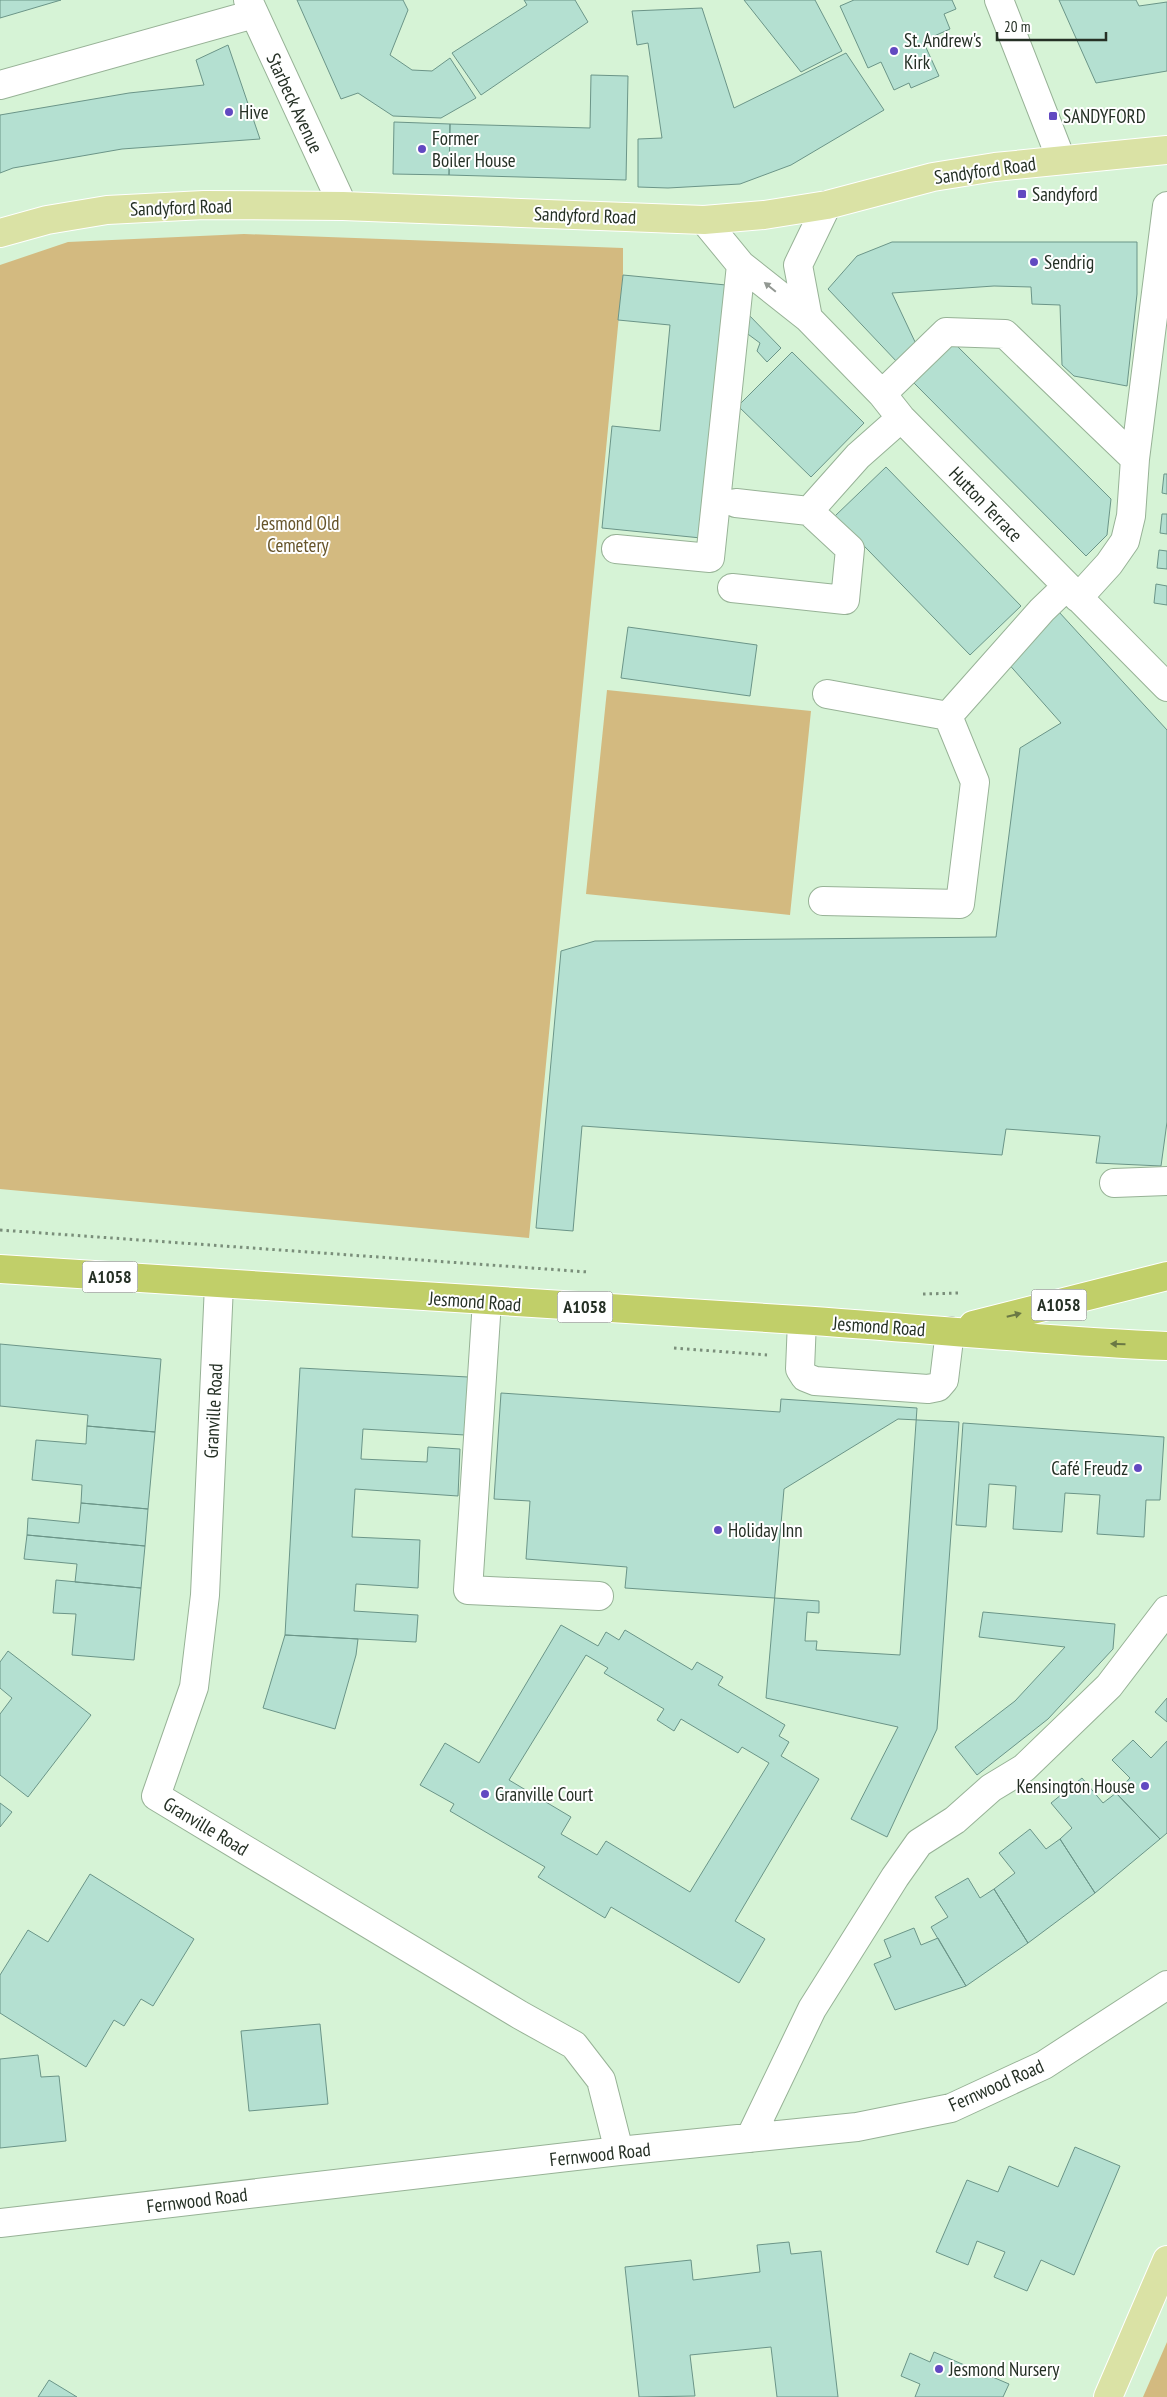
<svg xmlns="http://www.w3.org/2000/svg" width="1167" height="2397" viewBox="0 0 1167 2397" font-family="'PT Sans Narrow',sans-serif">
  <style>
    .green { fill: #d3ba80 }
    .building { fill: #b4e0d1; stroke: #6b9588; fill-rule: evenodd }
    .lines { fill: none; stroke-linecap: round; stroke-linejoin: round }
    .minor-casing { stroke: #97b296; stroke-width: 30 }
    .major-casing { stroke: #fff; stroke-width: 30 }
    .highway-casing { stroke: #fff; stroke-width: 30 }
    .path { stroke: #7a8e7a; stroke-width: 3; stroke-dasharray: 2.5 4; stroke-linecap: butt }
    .minor { stroke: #fff; stroke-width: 28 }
    .major { stroke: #dae2a5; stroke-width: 28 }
    .highway { stroke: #c1cf69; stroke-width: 28 }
    .oneway { fill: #929892 }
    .oneway2 { fill: #6b7844 }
    .poi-dot { fill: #6249c1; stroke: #fff; stroke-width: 2 }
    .labels { text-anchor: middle; stroke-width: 4; stroke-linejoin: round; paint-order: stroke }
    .shield { fill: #fff; stroke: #666e66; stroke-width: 1 }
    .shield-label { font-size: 18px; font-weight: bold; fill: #253025 }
    .poi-label { font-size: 19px; fill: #253025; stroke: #fff; text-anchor: start }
    .street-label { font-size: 19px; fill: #253025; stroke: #fff }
    .park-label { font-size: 19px; fill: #66542a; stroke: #fff }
  </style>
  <rect width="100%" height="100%" fill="#d6f3d6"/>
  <path class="green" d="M244,234L623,248V275L529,1238L0,1189V265L68,242Z
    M607,690L811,711L790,915L586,894Z
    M1167,2342V2397H1143Z"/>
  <path class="building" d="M0,0H61L0,18Z
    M297,0H403L408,10L390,55L412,70L432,71L450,58L476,98L441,118L393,116L358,93L341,99Z
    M524,0H575L588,22L481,95L452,53L527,5Z
    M744,0H815L842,51L801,72Z
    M854,0H952L956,9L944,14L950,29L923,41L939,76L911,88L909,83L894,90L881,62L868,68L840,6Z
    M1059,0H1136L1139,6L1167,2V71L1096,83Z
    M702,8L734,108L846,53L884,110L791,165L740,184L668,188L638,187V139L662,138L648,43L637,45L632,11Z
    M228,45L260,139L122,149L13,168L0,173V115L129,93L204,85L196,60Z
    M591,75L628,76L626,180L449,175L450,124L590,128Z
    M394,122L450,124L449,175L393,174Z
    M892,242H1137V294L1127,386L1074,376L1062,365L1060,305L1032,304L1031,287L994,286L892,293L916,344L898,363L828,289L857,256Z
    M623,275L726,285L701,538L602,528L612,426L660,431L670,325L618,320Z
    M747,313L781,348L767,362L757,351L760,343L741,329Z
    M954,343L1111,499L1107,535L1086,556L914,383Z
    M792,352L864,423L811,477L738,406Z
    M886,467L1021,606L970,655L835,516Z
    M1164,474H1167V494L1162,493Z
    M1162,514H1167V534L1160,533Z
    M1159,550L1167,551V569L1157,568Z
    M1156,584L1167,586V605L1154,603Z
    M1059,612L1167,730V1122L1161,1166L1096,1163L1100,1136L1006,1129L1002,1155L582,1126L573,1231L536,1228L561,951L595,941L996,937L1020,748L1061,723L1006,661Z
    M628,627L757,645L750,696L621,678Z
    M0,1344L161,1359L155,1432L87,1426L88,1415L0,1406Z
    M300,1368L468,1377L465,1435L363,1429L361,1459L427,1462L428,1447L460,1449L458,1496L355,1489L352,1537L420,1540L418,1588L356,1584L354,1611L418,1615L416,1642L285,1635Z
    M501,1393L780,1412L781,1399L917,1408L900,1655L816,1650L817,1641H805L807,1612L819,1613V1601L625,1588L627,1567L526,1559L530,1501L494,1499Z
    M898,1419L959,1422L937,1729L887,1837L851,1819L898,1727L766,1698L784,1489Z
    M963,1423L1164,1437L1160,1500H1146L1144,1537L1097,1534L1100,1495L1065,1493L1062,1532L1013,1529L1016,1486L989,1484L986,1527L956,1525Z
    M87,1426L155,1432L148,1509L81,1503L82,1485L32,1480L36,1440L86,1444Z
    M81,1503L148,1509L145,1546L27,1535L28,1518L79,1523Z
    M27,1535L145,1546L141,1588L75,1582L77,1564L24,1559Z
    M56,1580L141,1588L134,1660L72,1655L76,1614L53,1613Z
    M983,1612L1115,1624L1113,1649L1048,1719L977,1775L955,1747L1015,1701L1065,1647L979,1637Z
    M561,1625L598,1646L606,1632L619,1640L625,1630L692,1670L697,1662L723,1677L718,1685L785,1725L779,1736L789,1742L781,1756L819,1779L735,1921L765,1939L739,1983L611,1907L605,1918L538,1877L545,1867L450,1811L454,1804L420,1785L445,1743L479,1763ZM586,1655L608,1668L604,1673L664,1709L657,1720L674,1731L681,1719L738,1753L742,1747L769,1763L690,1892L606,1841L597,1855L561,1834L571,1817L509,1780Z
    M285,1635L358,1639L356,1655L335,1729L263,1708Z
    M8,1651L91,1715L28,1797L0,1775V1714L12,1698L0,1688V1662Z
    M1167,1698V1722L1155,1712Z
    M1133,1740L1151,1758L1167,1741V1833L1160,1839L1116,1793L1130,1778L1112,1760Z
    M1082,1778L1103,1803L1116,1793L1160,1839L1095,1893L1060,1839L1072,1828L1051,1803Z
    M0,1803L12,1812L0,1827Z
    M1030,1829L1046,1849L1060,1839L1095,1893L1028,1943L994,1889L1015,1873L999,1853Z
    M90,1874L194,1939L153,2006L141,1999L124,2026L114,2020L86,2067L0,2013V1975L28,1930L48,1942Z
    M968,1878L980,1898L994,1889L1028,1943L966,1986L931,1927L948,1917L935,1897Z
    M914,1928L921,1945L938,1938L966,1986L895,2010L874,1964L891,1957L884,1940Z
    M320,2024L328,2104L249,2111L241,2031Z
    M38,2055L41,2077L59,2076L66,2141L0,2148V2059Z
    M1075,2147L1120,2166L1074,2275L1041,2260L1027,2291L994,2277L1005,2252L977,2241L968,2265L936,2252L967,2180L998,2192L1009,2166L1058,2187Z
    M789,2242L791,2254L821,2251L838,2397H777L771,2347L690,2355L695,2396L639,2397L625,2267L691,2260L693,2280L760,2272L757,2245Z
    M934,2352L1009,2384L1003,2397H915L920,2384L901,2376L910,2353L930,2362Z
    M49,2380L77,2397H38Z"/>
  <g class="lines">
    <g class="minor-casing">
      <path id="minor" d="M248,0L343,206
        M999,0L1061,159
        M0,85L254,14
        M704,220L741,265L808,318L882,394L901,418L1167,687
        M808,318L798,265L827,205
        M882,394L946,332L1005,334L1135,459
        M809,511L858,456L901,418
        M616,549L710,558L741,265
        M732,588L845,600L850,549L809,511L736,503
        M1078,598L1109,564L1125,541L1131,516L1135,459L1167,206
        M948,716L1042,610L1066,587
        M823,901L960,904L975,782L948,716L827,694
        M1114,1183L1167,1181
        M219,1285L205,1595L194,1687L156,1796L520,2015L574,2045L601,2080L619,2151
        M487,1301L468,1590L599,1596
        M802,1321L800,1369L805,1377L815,1381L928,1389L938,1387L944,1380L950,1331
        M750,2138L812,2009L895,1877L919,1843L955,1820L991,1788L1024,1768L1109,1686L1167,1610
        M0,2223L619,2151L857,2127L951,2108L1044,2065L1167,1985"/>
    </g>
    <g class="major-casing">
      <path id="major" d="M0,233L47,220L107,210L204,205L343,206L704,220L764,215L827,205L933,177L995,167L1167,150
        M1108,2397L1167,2260"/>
    </g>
    <g class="highway-casing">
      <path id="highway" d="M0,1269C266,1288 532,1304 798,1320C921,1328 1044,1341 1167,1346
        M973,1325L1167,1276"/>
    </g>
    <path class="path" d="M0,1230L588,1272
      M923,1294L960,1293
      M674,1348L767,1355"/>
    <use href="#minor" class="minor"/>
    <use href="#major" class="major"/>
    <use href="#highway" class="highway"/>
  </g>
  <defs><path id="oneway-solid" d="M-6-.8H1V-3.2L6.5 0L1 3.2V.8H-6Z" transform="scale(1.25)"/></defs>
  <use class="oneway" href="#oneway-solid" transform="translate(770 287) rotate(-141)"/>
  <g class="oneway2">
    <use href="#oneway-solid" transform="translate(1014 1315) rotate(-14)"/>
    <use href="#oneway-solid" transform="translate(1118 1344) rotate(-178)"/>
  </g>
  <g class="poi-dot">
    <circle cx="894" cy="51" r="5"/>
    <circle cx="229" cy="112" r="5"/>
    <rect x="1048" y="111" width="10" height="10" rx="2.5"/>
    <circle cx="422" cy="149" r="5"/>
    <rect x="1017" y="189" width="10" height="10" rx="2.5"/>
    <circle cx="1034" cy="262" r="5"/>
    <circle cx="1138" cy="1468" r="5"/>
    <circle cx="718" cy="1530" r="5"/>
    <circle cx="1145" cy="1786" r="5"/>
    <circle cx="485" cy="1794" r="5"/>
    <circle cx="939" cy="2369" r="5"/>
  </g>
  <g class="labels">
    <g class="shield">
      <rect x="82.5" y="1261.5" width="55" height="31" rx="4"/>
      <rect x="1031.5" y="1289.5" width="55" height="31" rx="4"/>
      <rect x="557.5" y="1291.5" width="55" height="31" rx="4"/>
    </g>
    <g class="shield-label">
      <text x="110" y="1283">A1058</text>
      <text x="1059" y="1311">A1058</text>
      <text x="585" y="1313">A1058</text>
    </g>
    <g class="poi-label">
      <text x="904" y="47">St. Andrew's<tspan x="904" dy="22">Kirk</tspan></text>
      <text x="239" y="119">Hive</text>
      <text x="1063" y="123">SANDYFORD</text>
      <text x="432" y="145">Former<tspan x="432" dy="22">Boiler House</tspan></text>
      <text x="1032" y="201">Sandyford</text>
      <text x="1044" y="269">Sendrig</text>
      <text x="1128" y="1475" text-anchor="end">Café Freudz</text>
      <text x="728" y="1537">Holiday Inn</text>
      <text x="1135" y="1793" text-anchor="end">Kensington House</text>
      <text x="495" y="1801">Granville Court</text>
      <text x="949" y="2376">Jesmond Nursery</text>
    </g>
    <g class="street-label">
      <text transform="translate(295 103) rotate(65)" y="7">Starbeck Avenue</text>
      <text transform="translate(985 170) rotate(-8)" y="7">Sandyford Road</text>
      <text transform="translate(181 207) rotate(-2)" y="7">Sandyford Road</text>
      <text transform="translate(585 215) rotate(2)" y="7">Sandyford Road</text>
      <text transform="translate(986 504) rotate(46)" y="7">Hutton Terrace</text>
      <text transform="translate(475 1301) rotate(4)" y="7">Jesmond Road</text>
      <text transform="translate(879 1326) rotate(4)" y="7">Jesmond Road</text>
      <text transform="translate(213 1411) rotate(-87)" y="7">Granville Road</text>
      <text transform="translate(206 1826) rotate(31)" y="7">Granville Road</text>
      <text transform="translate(996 2085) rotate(-24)" y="7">Fernwood Road</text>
      <text transform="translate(600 2154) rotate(-6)" y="7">Fernwood Road</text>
      <text transform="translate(197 2200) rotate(-7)" y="7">Fernwood Road</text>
    </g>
    <g class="park-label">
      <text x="298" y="530">Jesmond Old<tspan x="298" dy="22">Cemetery</tspan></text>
    </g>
  </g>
  <path d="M997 32v8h109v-8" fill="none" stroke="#253025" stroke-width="2.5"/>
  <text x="1004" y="32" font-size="15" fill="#253025" stroke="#ffffff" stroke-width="4" paint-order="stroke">20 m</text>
</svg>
